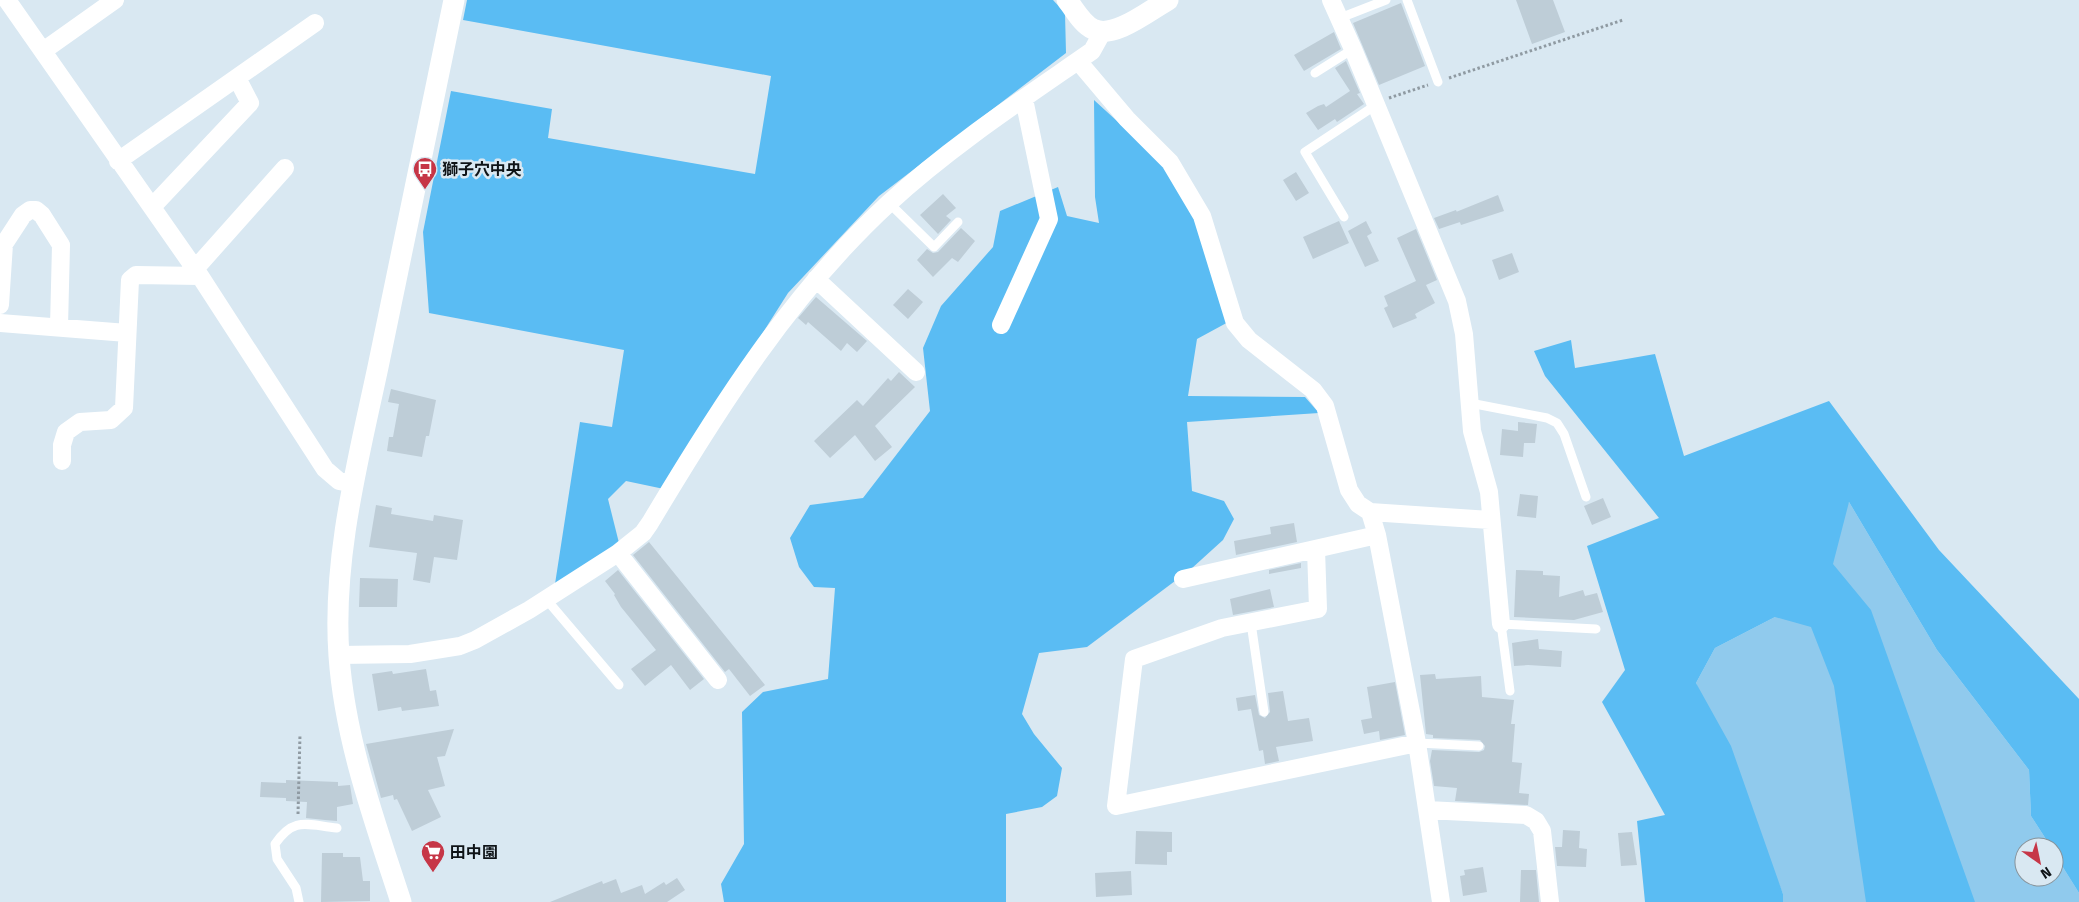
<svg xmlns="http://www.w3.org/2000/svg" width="2079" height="902" viewBox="0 0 2079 902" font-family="'Fira Sans','Noto Sans JP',sans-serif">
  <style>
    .green { fill: #90caed }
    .forest { fill: #5abcf3 }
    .building { fill: #becdd7 }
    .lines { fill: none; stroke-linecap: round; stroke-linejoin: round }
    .path { stroke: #8f9aa2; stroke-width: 3; stroke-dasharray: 2.5 2.5; stroke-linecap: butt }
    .service { stroke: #fff; stroke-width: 9 }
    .minor { stroke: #fff; stroke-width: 18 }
    .tertiary { stroke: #fff; stroke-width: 21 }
    .labels { text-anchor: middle; stroke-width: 5; stroke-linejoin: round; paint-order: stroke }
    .poi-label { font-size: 16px; font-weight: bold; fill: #0e1317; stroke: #d9e8f2; text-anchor: start }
  </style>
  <rect width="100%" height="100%" fill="#d9e8f2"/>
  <path class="green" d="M1849,502L1937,650L2029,770L2031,816L2051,847H2024V877H2054V853L2079,893V902H1783V894L1696,683L1715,648L1775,617Z"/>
  <path class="forest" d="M467,0H1053L1065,13L1066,53L879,196L788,293L664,489L626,481L608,499L619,543L555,584L580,422L612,427L624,350L429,313L423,232L451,91L552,109L548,138L755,174L771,76L463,20Z
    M1094,100L1165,165L1200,216L1232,320L1197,339L1188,396L1305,397L1319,413L1187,422L1192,491L1224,501L1234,519L1223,540L1191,569L1087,647L1039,653L1022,714L1034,734L1062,768L1057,796L1042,807L1006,814V902H724L721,884L744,844L742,712L763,692L828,679L835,588L814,587L799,567L790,538L810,505L863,498L930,411L923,348L941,306L993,247L1000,211L1058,187L1067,216L1099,223L1095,197Z
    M1571,340L1575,368L1655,354L1684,456L1829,401L1939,550L2079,699V893L2054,853V847H2051L2031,816L2029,770L1937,650L1849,502L1833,564L1871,610L1975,902H1866L1834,686L1811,627L1775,617L1715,648L1696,683L1731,746L1783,894V902H1645L1637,821L1665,815L1602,702L1625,670L1587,546L1659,518L1545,376L1534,351Z"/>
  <path class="building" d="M1516,0H1553L1565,32L1532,44Z
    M1401,3L1425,66L1379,85L1353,23Z
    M1334,32L1341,49L1304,71L1294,55Z
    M1346,61L1360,93L1357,94L1364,104L1337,122L1335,119L1318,130L1306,113L1318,106L1324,104L1326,107L1350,91L1335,68Z
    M1296,172L1309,193L1296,201L1283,180Z
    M943,194L956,208L946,216L951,220L938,234L920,215Z
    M1498,195L1504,211L1461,225L1456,212Z
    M1456,210L1460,222L1439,229L1434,218Z
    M1339,221L1349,243L1313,259L1303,237Z
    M1366,221L1372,233L1367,236L1379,261L1365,267L1348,231Z
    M961,228L975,241L958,262L952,258L933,277L917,260L927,249L933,253L938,252Z
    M1416,229L1437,280L1426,285L1435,303L1415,314L1417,318L1393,328L1384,308L1388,306L1384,296L1416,281L1397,238Z
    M1512,253L1519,272L1499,280L1492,260Z
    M908,289L923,302L908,319L893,305Z
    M816,297L867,341L857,352L847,343L841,351L808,322L806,325L798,318Z
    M899,372L915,387L875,426L892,447L875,461L855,435L830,458L814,441L857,400L863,406L888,378L891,381Z
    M391,389L436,400L429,436H426L422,457L387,451L389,437H393L399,404L388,402Z
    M1518,422L1537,424L1535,443H1524L1523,457L1500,455L1502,429L1518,431Z
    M1520,494L1538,496L1536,518L1517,516Z
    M1603,498L1611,517L1592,525L1584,506Z
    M376,505L392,508L391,514L433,521L434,515L463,520L457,560L434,557L430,583L413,580L417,553L369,547Z
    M1294,523L1297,542L1236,555L1234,541L1271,534L1270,527Z
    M649,542L765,685L750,696L729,669L725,672L633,555Z
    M1301,563V568L1269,574V570Z
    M618,570L704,679L690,690L671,665L645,686L631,669L656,650L621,607L614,595L615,594L605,581Z
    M1516,570L1543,571V575L1560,576L1559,597L1583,590L1585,596L1597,593L1603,612L1574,620L1514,617Z
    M360,578L398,579L397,607H359Z
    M1270,589L1274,607L1233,615L1230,599Z
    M1538,639L1539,649L1562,651L1561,667L1528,665L1514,666L1512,643Z
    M426,669L430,691L436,690L439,706L402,711L401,707L378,711L372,674L392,671L393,674Z
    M1435,674L1436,679L1481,676L1482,697L1514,700L1511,724H1515L1512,762L1522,763L1519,793L1529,794L1528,805L1455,801L1457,788L1434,786L1430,761L1432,750L1479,752L1484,750L1485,746L1480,740L1433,738V735L1426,734L1420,675Z
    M1395,682L1405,735L1380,740L1379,731L1364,734L1361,720L1372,718L1367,687Z
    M1283,691L1288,721L1309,718L1313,741L1276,747L1279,761L1265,764L1263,750L1259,751L1251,709L1238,711L1236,698L1255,695L1259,715L1265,718L1270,712L1268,693Z
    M454,729L445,756L437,757L445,786L428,790L441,817L412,831L397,799L394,800L393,795L381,798L366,744Z
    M286,780L338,782V786L350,785L353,804L337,807V821L325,820L306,818L307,802L286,801V798L260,797L261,782L286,783Z
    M1563,830L1580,831L1579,848L1587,849L1586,867L1557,866L1555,847H1562Z
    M1136,831L1172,832V852H1167V865L1135,864Z
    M1632,832L1637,865L1621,866L1618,833Z
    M322,853H343V857H360L363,881H370V901L321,902Z
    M1483,867L1487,892L1463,896L1460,876L1465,875L1464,870Z
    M1521,870H1536L1539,902H1520Z
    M1131,871L1132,895L1096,897L1095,873Z
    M677,878L685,890L667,902H550L602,881L603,884L616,879L621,893L642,885L645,894L664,882L666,885Z"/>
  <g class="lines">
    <path class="path" d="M1449,78L1623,20
      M1389,98L1428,85
      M298,814L300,734"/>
    <path class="service" d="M1407,0L1438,82
      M1340,18L1386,0
      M1315,73L1353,49
      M889,203L934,247L958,222
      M1344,217L1305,152L1370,109L1376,103
      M1470,403L1547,418L1557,423L1564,434L1586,497
      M546,599L619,685
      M1251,623L1264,712
      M1510,691L1501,624L1596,629
      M1417,743L1479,746
      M299,902L296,888L277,859L275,844C294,816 307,825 337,828"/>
    <path class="minor" d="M7,0L200,276L325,469L339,481L354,484
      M1331,0L1353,49L1457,301L1464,334L1472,431L1489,492L1501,624
      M43,51L115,0
      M1078,61L1127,119L1170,162L1202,216L1235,323L1249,340L1313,390L1325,406L1349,490L1358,504L1370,512L1490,520
      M118,161L315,23
      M152,207L250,103L237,78
      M195,269L285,168
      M816,279L916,372
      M0,305L4,244L23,215L30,210H36L42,215L61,245L59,327
      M0,323L127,333
      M1001,325L1049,219L1024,99
      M62,461V445L66,432L80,422L111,420L124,408L130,280L136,275L200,276
      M1370,512L1377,535L1417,743L1441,902
      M1316,549L1318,609L1222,628L1134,659L1116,806L1417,743
      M618,553L718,680
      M1183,579L1377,535
      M339,655L410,654L460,646L475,640L529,610L618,553L643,533L650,523C718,409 791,293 889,203C951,146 1023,99 1092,51L1102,33
      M1427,810L1526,815L1536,821L1542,831L1550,902"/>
    <path class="tertiary" d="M1067,0C1075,10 1082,24 1093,29C1113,40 1150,10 1168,0
      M401,902C375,822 345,741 339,656C332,559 358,461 378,367C403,245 429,122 454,0"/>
  </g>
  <defs>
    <g id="bus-pin" transform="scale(1.25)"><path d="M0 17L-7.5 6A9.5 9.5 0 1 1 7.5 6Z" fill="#c63647" stroke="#d9e8f2"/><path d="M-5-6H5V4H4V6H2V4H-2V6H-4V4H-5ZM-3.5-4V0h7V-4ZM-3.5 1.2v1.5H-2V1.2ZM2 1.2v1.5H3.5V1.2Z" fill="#fff"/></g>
    <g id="supermarket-pin" transform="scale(1.25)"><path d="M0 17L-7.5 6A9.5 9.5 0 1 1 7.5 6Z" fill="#c63647" stroke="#d9e8f2"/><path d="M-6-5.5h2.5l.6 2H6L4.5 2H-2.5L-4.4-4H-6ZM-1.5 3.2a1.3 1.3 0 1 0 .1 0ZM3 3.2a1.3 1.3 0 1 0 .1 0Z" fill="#fff"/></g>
  </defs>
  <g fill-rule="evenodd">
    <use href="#bus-pin" x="425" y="169"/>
    <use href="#supermarket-pin" x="433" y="852"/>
  </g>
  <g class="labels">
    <g class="poi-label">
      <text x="442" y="175">獅子穴中央</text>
      <text x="450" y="858">田中園</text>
    </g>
  </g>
  <g transform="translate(2039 862) rotate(147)"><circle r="24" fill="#d9e8f2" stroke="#88939a"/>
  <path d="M0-4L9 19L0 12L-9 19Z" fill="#c63647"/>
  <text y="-8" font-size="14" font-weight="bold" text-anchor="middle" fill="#0e1317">N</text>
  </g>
</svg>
